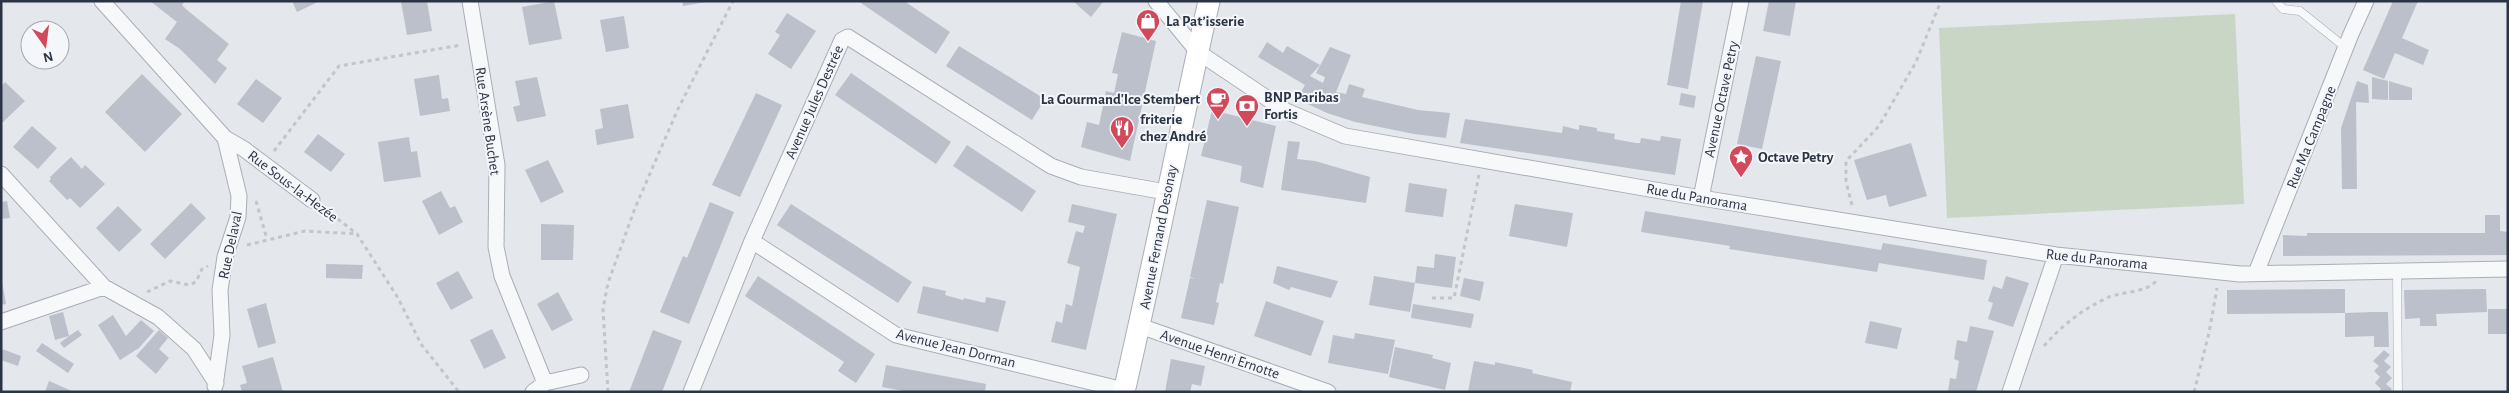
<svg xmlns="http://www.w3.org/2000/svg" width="2509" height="393" viewBox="0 0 2509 393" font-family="'Alegreya Sans',sans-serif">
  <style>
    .green { fill: #c9d6c5 }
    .building { fill: #bbc0ca }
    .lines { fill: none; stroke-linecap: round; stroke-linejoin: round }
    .service-casing { stroke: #a9aeb7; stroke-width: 9 }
    .minor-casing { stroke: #a9aeb7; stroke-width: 17 }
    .secondary-casing { stroke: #a9aeb7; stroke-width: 23 }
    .path { stroke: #c2c5cb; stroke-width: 3; stroke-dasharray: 4 4; stroke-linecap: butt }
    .service { stroke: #f7f8fa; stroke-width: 8 }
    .minor { stroke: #f7f8fa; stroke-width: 15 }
    .secondary { stroke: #fff; stroke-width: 21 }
    .labels { text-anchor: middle; stroke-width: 4; stroke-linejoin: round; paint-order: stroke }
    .poi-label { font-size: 15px; font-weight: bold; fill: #2b3445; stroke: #f4f6f9; text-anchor: start }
    .street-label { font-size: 15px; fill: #2b3445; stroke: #f4f6f9 }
  </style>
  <rect width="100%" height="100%" fill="#e4e7ec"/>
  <path class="green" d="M2235,14L2244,204L1947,218L1939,28Z"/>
  <path class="building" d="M150,1H185L182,5L187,10L229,44L217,60L227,68L215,84L180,49L165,39L177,22Z
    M292,1H320L297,12Z
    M427,1L432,31L407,35L401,2Z
    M554,1L562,39L529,45L522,7Z
    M682,1H706V2L683,6Z
    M858,1H904L950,32L936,54Z
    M1073,1H1104L1091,17Z
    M1681,1H1703L1688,89L1667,85Z
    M1769,1H1796L1790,36L1763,31Z
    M2393,1H2418L2402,38L2429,50L2423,65L2395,53L2384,79L2363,70Z
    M787,13L816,31L791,69L768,54L780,35L775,32Z
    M624,16L629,48L606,52L600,20Z
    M1122,32L1156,41L1130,161L1081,147L1087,122L1099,125L1106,91L1114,93L1118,74L1112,73Z
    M1267,42L1283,53L1287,46L1320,65L1310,76L1323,83L1325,77L1316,73L1330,47L1351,55L1336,92L1346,94L1349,84L1365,89L1362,97L1418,110L1450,113L1446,138L1414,134L1355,122L1327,113L1297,99L1305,85L1258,57Z
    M959,46L1045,99L1032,120L946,66Z
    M1756,56L1781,61L1762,149L1737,144Z
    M851,73L951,142L936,164L835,95Z
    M142,74L182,114L145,152L105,112Z
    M439,75L442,99L448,98L450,111L420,116L414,79Z
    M537,77L546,116L517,122L513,107L520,105L515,81Z
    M2372,77L2388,81V100L2372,99Z
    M256,79L282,98L263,123L237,104Z
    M2357,81L2368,85L2369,103L2356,102L2357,189H2342L2341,128Z
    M2389,81L2412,88V100H2389Z
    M5,82L25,101L1,124V87Z
    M756,93L782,105L740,197L712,185Z
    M1681,93L1696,96L1694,108L1679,105Z
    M628,104L634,138L597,145L595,130L603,128L600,109Z
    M1212,110L1276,126L1263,188L1240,182L1242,166L1201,156Z
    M1465,119L1562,133L1563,126L1579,130V125L1597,128V131L1615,134L1614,139L1636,143H1640L1641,138L1660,141L1661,136L1681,139L1675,175L1460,143Z
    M32,126L57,148L38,169L13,147Z
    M318,134L345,154L331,172L304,152Z
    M409,137L411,152L417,151L421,177L384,182L378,142Z
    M1288,141L1300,142L1297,159L1315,161L1370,177L1366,203L1281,190Z
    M1911,143L1927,196L1889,207L1886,195L1867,200L1854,160Z
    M967,145L1036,191L1022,212L953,166Z
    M71,157L82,169L85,165L105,184L80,208L70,198L67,200L49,181L51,179L50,177Z
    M548,160L564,192L541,203L525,170Z
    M1409,183L1447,189L1443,217L1405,212Z
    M441,191L450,208L455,206L463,222L439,235L422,201Z
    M1207,200L1239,207L1223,284L1220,283L1216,302L1219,303L1214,325L1181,318L1190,278L1195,279L1190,277Z
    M7,201L10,218L1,219V202Z
    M710,202L734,212L689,324L660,312L683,256L687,258Z
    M191,203L206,218L165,259L150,244Z
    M791,204L912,282L898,303L777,225Z
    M1072,204L1117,214L1086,350L1051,342L1056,321L1062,323L1066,304L1072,306L1080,267L1067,263L1076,231L1083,233L1085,226L1068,222Z
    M1515,204L1573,213L1567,247L1509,236Z
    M118,206L142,230L119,252L96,228Z
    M1645,211L1881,250L1883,243L1987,260L1984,280L1879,263L1877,272L1729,249L1730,246L1641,232Z
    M2485,215H2500V231L2508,232V255L2283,256V235L2307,236V233H2485Z
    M541,224L574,225L573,260H541Z
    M1435,254L1456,257L1452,288L1415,283L1410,312L1369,305L1374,276L1415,283L1417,266L1434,268Z
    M326,264L363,265L362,279L326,278Z
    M1277,266L1338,281L1331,298L1291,287L1289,290L1273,283Z
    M458,271L473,298L451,310L436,283Z
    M758,276L875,354L856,383L838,371L844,362L745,296Z
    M2006,276L2029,283L2013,327L1988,319L1993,303L1988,301L1993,286L2002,289Z
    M1464,278L1484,282L1480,301L1460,296Z
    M2,282L6,304L1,305V283Z
    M923,286L946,291L945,295L963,300L964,298L985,303L986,297L1006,301L998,332L917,313Z
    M2345,289V313L2227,314V290Z
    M2486,289L2487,312L2436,314L2437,326H2420V318L2405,319L2404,290Z
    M558,292L573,320L552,331L537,304Z
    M1266,301L1324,321L1311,356L1254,336Z
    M266,303L276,343L258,348L247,309Z
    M1413,304L1474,314L1471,328L1411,318Z
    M2488,309H2508V334H2488Z
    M63,312L69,336L78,330L82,335L64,348L60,343L69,336L55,340L49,316Z
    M2373,312H2388L2389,347H2374V336L2345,337V313Z
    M113,315L126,336L141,320L154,331L139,348L120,360L98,325Z
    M1870,321L1902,328L1897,349L1865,343Z
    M1970,326L1994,331L1976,392H1948L1950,378L1956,379L1959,361L1954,359L1957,340L1967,342Z
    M492,329L506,358L484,369L470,340Z
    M159,330L168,338L159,349L169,358L156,374L136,356Z
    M653,330L682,341L662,392H629Z
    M1355,333L1395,340L1388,374L1328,363L1333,335L1354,339Z
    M42,343L74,364L68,373L36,351Z
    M1395,347L1433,355L1432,358L1451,363L1445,390L1389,377Z
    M2,349L21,356L18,366L1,360Z
    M2384,350L2390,355L2384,361L2391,367L2386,372L2392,378L2386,384L2392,389L2389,392H2378L2381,389L2375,383L2380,377L2374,371L2379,366L2373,361Z
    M273,357L283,392H242L240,385L247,383L242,366Z
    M1171,359L1205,366L1201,386L1192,384L1190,392H1165Z
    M1474,361L1495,365V362L1533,370L1532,373L1572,382L1570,392H1468Z
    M886,365L986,384L985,392H909L882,387Z
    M49,381L74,392H45Z"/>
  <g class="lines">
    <g class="service-casing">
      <path id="service" d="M2276,1L2283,9L2300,11L2346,48
        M2397,272L2398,392"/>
    </g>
    <g class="minor-casing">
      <path id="minor" d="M102,1L225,138L244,149L312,200
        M470,1L497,165L496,247L502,276L545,383
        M1156,1L1198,52L1286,111L1345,136L1701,198L2056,255L2240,274L2508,269
        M1,174L104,287L158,317L194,349L216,383
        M1701,198L1741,1
        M752,241L896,335L1124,390
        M2256,273L2351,34L2366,1
        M1,322L104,287
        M1140,326L1328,392
        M215,386L222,335L220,290L225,257L238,217L239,196L225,138
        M533,392L545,383L581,375
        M691,392L752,241L842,40L848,37L1051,166L1081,177L1166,192
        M2010,392L2056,255"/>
    </g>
    <g class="secondary-casing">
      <path id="secondary" d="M1124,392C1154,262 1180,131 1209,1"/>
    </g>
    <path class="path" d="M274,151L339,66L461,45
      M256,201L267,239
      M1852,205L1846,182V161L1879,126L1916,62L1941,1
      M325,209L357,234L398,298L421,344L459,392
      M247,245L305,231L357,234
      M147,292L170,281L189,285L196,282L202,269L208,266
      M1432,298H1454L1479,175
      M2044,346C2062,325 2083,309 2109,297C2122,292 2148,292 2156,281
      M608,392L603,309L608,283L635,208L678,109L733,1
      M2194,392L2209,333L2217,288"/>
    <use href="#service" class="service"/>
    <use href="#minor" class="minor"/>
    <use href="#secondary" class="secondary"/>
  </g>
  <defs>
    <g id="shop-pin" transform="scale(1.25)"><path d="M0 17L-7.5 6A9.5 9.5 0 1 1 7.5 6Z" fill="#d1495b" stroke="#f4f6f9"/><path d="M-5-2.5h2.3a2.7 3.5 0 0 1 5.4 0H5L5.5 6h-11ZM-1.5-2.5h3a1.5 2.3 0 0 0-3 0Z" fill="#fff"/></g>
    <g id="cafe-pin" transform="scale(1.25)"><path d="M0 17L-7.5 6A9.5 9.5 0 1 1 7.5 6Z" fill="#d1495b" stroke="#f4f6f9"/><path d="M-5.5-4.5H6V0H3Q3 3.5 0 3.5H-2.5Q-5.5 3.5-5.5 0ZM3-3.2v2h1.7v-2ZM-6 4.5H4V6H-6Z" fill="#fff"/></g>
    <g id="bank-pin" transform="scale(1.25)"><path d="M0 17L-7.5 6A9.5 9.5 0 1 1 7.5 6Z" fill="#d1495b" stroke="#f4f6f9"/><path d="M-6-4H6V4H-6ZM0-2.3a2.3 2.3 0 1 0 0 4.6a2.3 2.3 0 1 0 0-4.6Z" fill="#fff"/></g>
    <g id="restaurant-pin" transform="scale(1.25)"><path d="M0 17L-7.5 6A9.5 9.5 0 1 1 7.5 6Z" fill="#d1495b" stroke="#f4f6f9"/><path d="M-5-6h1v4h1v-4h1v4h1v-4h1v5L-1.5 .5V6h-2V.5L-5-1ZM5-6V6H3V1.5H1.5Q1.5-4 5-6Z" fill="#fff"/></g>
    <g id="sight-pin" transform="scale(1.25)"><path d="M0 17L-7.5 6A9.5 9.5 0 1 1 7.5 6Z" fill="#d1495b" stroke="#f4f6f9"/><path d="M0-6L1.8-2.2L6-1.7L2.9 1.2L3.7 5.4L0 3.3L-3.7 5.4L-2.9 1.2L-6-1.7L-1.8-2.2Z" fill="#fff"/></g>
  </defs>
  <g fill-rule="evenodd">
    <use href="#shop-pin" x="1148" y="21"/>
    <use href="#cafe-pin" x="1218" y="99"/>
    <use href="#bank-pin" x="1247" y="106"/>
    <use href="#restaurant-pin" x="1122" y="128"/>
    <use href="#sight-pin" x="1741" y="157"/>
  </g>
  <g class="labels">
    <g class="poi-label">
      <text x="1166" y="26">La Pat’isserie</text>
      <text x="1264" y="102">BNP Paribas<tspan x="1264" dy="17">Fortis</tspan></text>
      <text x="1200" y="104" text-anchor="end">La Gourmand'Ice Stembert</text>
      <text x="1140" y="124">friterie<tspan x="1140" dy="17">chez André</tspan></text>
      <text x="1758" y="162">Octave Petry</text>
    </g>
    <g class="street-label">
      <text transform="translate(1721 99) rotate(-78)" y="5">Avenue Octave Petry</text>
      <text transform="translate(814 102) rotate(-66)" y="5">Avenue Jules Destrée</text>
      <text transform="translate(488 121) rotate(82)" y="5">Rue Arsène Buchet</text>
      <text transform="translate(2311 137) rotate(-68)" y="5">Rue Ma Campagne</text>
      <text transform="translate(293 186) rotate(37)" y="5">Rue Sous-la-Hezée</text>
      <text transform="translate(1697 197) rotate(10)" y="5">Rue du Panorama</text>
      <text transform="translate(1158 237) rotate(-79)" y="5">Avenue Fernand Desonay</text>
      <text transform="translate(230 245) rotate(-78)" y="5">Rue Delaval</text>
      <text transform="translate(2097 259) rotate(6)" y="5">Rue du Panorama</text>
      <text transform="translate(956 348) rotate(14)" y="5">Avenue Jean Dorman</text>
      <text transform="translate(1220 354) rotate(19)" y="5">Avenue Henri Ernotte</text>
    </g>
  </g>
  <rect width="2509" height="393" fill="none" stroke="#2b3445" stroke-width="5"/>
  <g transform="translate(45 45) rotate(166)"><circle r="24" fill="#f4f6f9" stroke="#a4a8b1"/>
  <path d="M0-4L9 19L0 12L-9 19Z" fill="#d1495b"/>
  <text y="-8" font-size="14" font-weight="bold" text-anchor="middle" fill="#2b3445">N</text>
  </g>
</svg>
